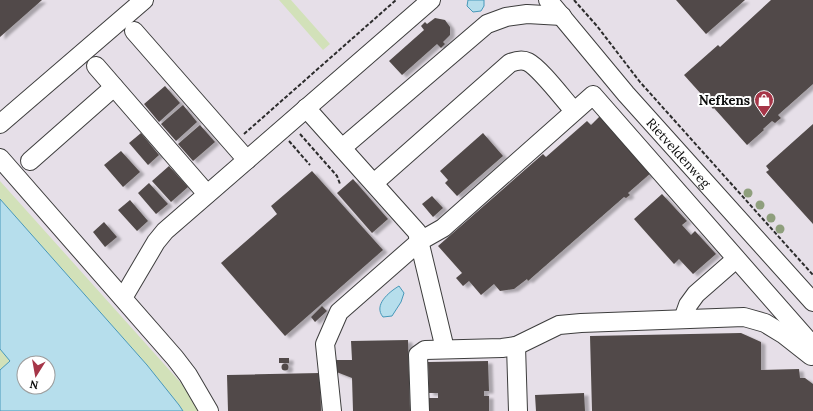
<svg xmlns="http://www.w3.org/2000/svg" width="813" height="411" viewBox="0 0 813 411" font-family="Lora,serif">
  <style>
    .industrial { fill: #e6dfe8 }
    .green { fill: #d2e1b9 }
    .water { fill: #b6deec; stroke: #4798b9; fill-rule: evenodd }
    .building { fill: #514a48; filter: url(#shadow) }
    .lines { fill: none; stroke-linecap: round; stroke-linejoin: round }
    .minor-casing { stroke: #3d3d3d; stroke-width: 20 }
    .path { stroke: #2c2c2c; stroke-width: 2; stroke-dasharray: 4 2; stroke-linecap: butt }
    .minor { stroke: #fff; stroke-width: 18 }
    .tree { fill: #8f9f7d }
    .labels { text-anchor: middle; stroke-width: 4; stroke-linejoin: round; paint-order: stroke }
    .poi-label { font-size: 13px; font-weight: bold; fill: #0a0a0a; stroke: #fff; text-anchor: end }
    .street-label { font-size: 13px; fill: #0a0a0a; stroke: #fff }
  </style>
  <defs>
    <filter id="shadow"><feDropShadow dx="4.5" dy="2.5" stdDeviation="1" flood-color="#0004"/></filter>
  </defs>
  <rect width="100%" height="100%" fill="#fcf6ea"/>
  <path class="industrial" d="M0,0H813V411H175L0,209Z"/>
  <path class="green" d="M279,0H291L330,44L323,50Z
    M0,181L198,402L201,411H183L179,405L147,365L0,199Z
    M0,349L11,361L0,370Z"/>
  <path class="water" d="M468,0H484V6L481,11L473,12L467,6Z
    M0,199L147,365L179,405L183,411H0V370L10,361L0,349ZM24,363H48V387H24Z
    M399,286L404,293L401,302L392,316L383,317C373,305 389,292 399,286Z"/>
  <path class="building" d="M0,0H42L0,37Z
    M676,0H745L706,34Z
    M771,0H813V84L778,115L781,118L775,123L772,121L763,129L764,130L747,145L714,108L713,109L710,105H711L684,75L718,45L720,47Z
    M435,18L445,20L450,27V35L443,42L445,44L441,48L437,44L402,75L389,61L424,30L421,26L425,22L427,24Z
    M165,86L180,103L159,122L144,104Z
    M183,105L197,122L176,141L161,124Z
    M601,115L652,172L628,193L630,195L626,198L624,197L528,281L527,279L514,289L500,291L494,284L481,295L469,281L463,286L456,278L462,273L438,246L543,154L546,157L587,121L591,125Z
    M813,124V224L766,172L769,170L766,166Z
    M200,125L215,142L193,161L178,144Z
    M141,133L159,155L148,165L129,143Z
    M483,133L503,156L457,196L445,183L448,180L440,171Z
    M121,151L140,172L123,187L104,165Z
    M169,166L188,187L171,202L152,181Z
    M312,171L383,250L285,336L221,263L277,214L271,206Z
    M353,179L388,219L372,233L337,193Z
    M149,183L168,204L156,214L138,193Z
    M662,194L687,221L682,225L691,235L695,231L716,254L693,274L679,259L674,264L634,219Z
    M432,196L443,208L433,217L422,204Z
    M130,200L148,221L137,231L118,210Z
    M104,222L117,237L105,247L93,232Z
    M322,306L327,311L315,322L311,317Z
    M741,333L761,342V370L799,369L800,378H805L813,384V411H592L590,336Z
    M408,340L410,411H353L352,378L334,371L333,360H352L351,341Z
    M279,358H289V363H279Z
    M488,361L489,391H484V396H489V411H429V398H438V393H429L428,362Z
    M281.5 367a3.5 3.5 0 1 1 7 0a3.5 3.5 0 1 1-7 0Z
    M320,373L321,411H228L227,375Z
    M584,393L585,411H536L535,395Z"/>
  <g class="lines">
    <g class="minor-casing">
      <g id="minor">
        <path id="s1" d="M548,0L626,94L813,302"/>
        <path d="M134,31L247,160"/>
        <path d="M96,66L207,194"/>
        <path d="M306,108L417,232L445,349"/>
        <path d="M0,124L144,0"/>
        <path d="M342,148L487,24L506,17L527,14L562,16"/>
        <path d="M0,158L175,358L188,375L209,411"/>
        <path d="M30,161L114,87"/>
        <path d="M374,183L510,63C515,61 522,59 528,62C540,68 564,100 574,111"/>
        <path d="M123,298L156,242L165,231L431,0"/>
        <path d="M683,319L688,305L696,294L736,259"/>
        <path d="M516,346L518,411"/>
        <path d="M332,411L325,344L339,312L420,241L443,228L593,95L813,346"/>
        <path d="M420,411L418,355L425,350L502,348L516,346L559,325L581,323L744,317L765,323L783,334L811,356"/>
      </g>
    </g>
    <path class="path" d="M574,0L597,26L640,82L813,275
      M244,134L396,0
      M300,134L337,176L340,184
      M289,141L310,165"/>
    <use href="#minor" class="minor"/>
  </g>
  <g class="tree">
    <circle cx="748" cy="193" r="4.5"/>
    <circle cx="760" cy="205" r="4.5"/>
    <circle cx="771" cy="218" r="4.5"/>
    <circle cx="780" cy="229" r="4.5"/>
  </g>
  <defs>
    <g id="shop-pin" transform="scale(1)"><path d="M0 17L-7.5 6A9.5 9.5 0 1 1 7.5 6Z" fill="#a63648" stroke="#fff"/><path d="M-5-2.5h2.3a2.7 3.5 0 0 1 5.4 0H5L5.5 6h-11ZM-1.5-2.5h3a1.5 2.3 0 0 0-3 0Z" fill="#fff"/></g>
  </defs>
  <g fill-rule="evenodd">
    <use href="#shop-pin" x="764" y="100"/>
  </g>
  <g class="labels">
    <g class="poi-label">
      <text x="750" y="105">Nefkens</text>
    </g>
    <g class="street-label">
      <text dy="5" stroke="none"><textPath href="#s1" startOffset="201">Rietveldenweg</textPath></text>
    </g>
  </g>
  <g transform="translate(36 375) rotate(191)"><circle r="19" fill="#ffffff" stroke="#9d9d9d"/>
  <path d="M0-3L7 15L0 10L-7 15Z" fill="#a63648"/>
  <text y="-6" font-size="11" font-weight="bold" text-anchor="middle" fill="#0a0a0a">N</text>
  </g>
</svg>
